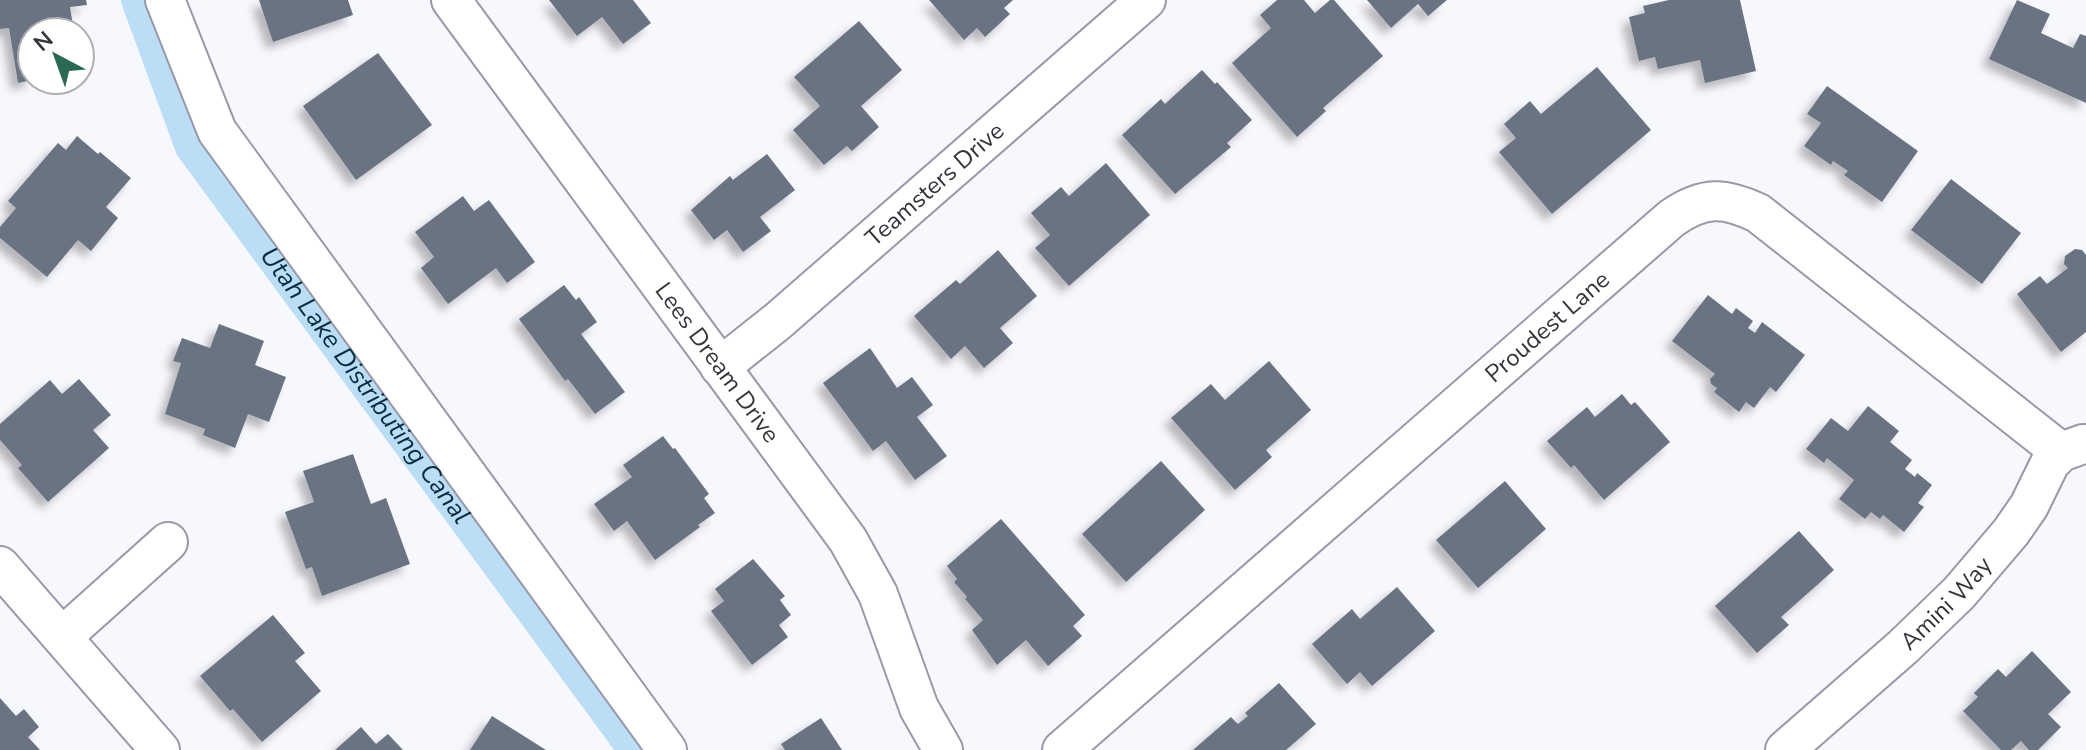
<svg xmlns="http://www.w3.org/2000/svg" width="2086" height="750" viewBox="0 0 2086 750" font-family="'Nunito Sans',sans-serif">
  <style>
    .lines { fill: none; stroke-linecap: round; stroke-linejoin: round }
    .canal { stroke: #bbddf5; stroke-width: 32 }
    .building { fill: #6b7382; filter: url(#shadow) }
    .minor-casing { stroke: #9898a8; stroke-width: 42 }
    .minor { stroke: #fff; stroke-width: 38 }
    .labels { text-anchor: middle; stroke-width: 8; stroke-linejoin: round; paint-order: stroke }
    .street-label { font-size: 24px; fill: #34343b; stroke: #fff }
    .water-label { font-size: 26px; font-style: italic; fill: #042d44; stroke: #fff }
  </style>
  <defs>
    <filter id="shadow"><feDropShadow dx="-7" dy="7" stdDeviation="4" flood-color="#0004"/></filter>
  </defs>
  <rect width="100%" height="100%" fill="#f7f7fe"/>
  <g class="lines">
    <path class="canal" id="s1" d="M137,0L191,147L634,750"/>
  </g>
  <path class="building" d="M0,0H86L87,5L70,7L74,32H32V80L18,83L9,28L0,29Z
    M259,0H348L353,15L273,42Z
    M549,0H633L651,23L623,44L602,17L577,36Z
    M929,0H1013L1004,8L1010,14L985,37L977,28L964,40Z
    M1277,0H1304L1315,13L1330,0H1334L1383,56L1323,108L1326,111L1297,137L1232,63L1271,28L1260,15Z
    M1367,0H1447L1428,16L1418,4L1391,28Z
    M1669,0H1740L1756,71L1705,83L1700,60L1658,69L1655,57L1639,61L1629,17L1645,13L1643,6Z
    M2017,0L2050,14L2041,33L2073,48L2080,34L2086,36V103L1989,59Z
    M859,21L902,70L861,106L879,127L852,151L847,146L824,165L793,130L820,106L794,77Z
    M378,53L432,125L356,180L303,106Z
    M1597,67L1651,130L1552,214L1499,152L1516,138L1504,124L1530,101L1541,114Z
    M1202,70L1215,84L1217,82L1252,120L1227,143L1231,147L1175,194L1122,135L1161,99L1165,104Z
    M1827,86L1918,151L1882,202L1844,175L1848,171L1833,161L1831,165L1804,146L1821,123L1807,114Z
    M77,136L98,154L100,152L131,178L106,207L118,218L91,251L78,240L47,277L0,238V227L16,208L8,201L58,143L66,150Z
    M767,154L795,190L760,217L771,231L743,252L727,230L714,240L691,210L730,176L733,180Z
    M1106,163L1150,215L1069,286L1035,248L1050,235L1031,213L1061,187L1069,196Z
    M1951,179L2021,233L1982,284L1911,230Z
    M463,196L474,211L489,200L535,262L507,283L496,268L448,304L421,268L434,257L415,232Z
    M2075,249L2082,250L2086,255V332L2061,352L2017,294L2040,276L2047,284L2068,268L2064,264L2065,256Z
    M998,250L1037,296L1000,328L1013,343L984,368L965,346L951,359L914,316L956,280L960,284Z
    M564,285L576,300L579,297L597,322L581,334L625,392L595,414L568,379L565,381L519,319Z
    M1708,295L1732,314L1736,308L1753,321L1748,328L1755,333L1762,322L1805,355L1776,392L1770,387L1754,408L1746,402L1739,412L1714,392L1717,388L1711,384L1710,379L1715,374L1672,341Z
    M219,324L264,341L255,365L286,377L269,422L248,414L235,448L203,435L205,429L165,414L181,363L173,361L182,338L210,348Z
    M870,348L897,388L912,377L933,405L917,417L947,456L915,480L886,441L873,451L823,383Z
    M1269,361L1311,410L1266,450L1272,457L1235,490L1171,418L1211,384L1225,400Z
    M79,379L111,415L93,430L109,448L48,502L18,468L22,465L0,440V424L50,380L62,394Z
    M1622,394L1631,405L1635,402L1670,442L1604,500L1574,465L1571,468L1547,441L1587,407L1595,417Z
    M1868,406L1899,431L1890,442L1912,460L1905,469L1915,477L1917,473L1932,485L1918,503L1924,507L1904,532L1883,515L1880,519L1871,512L1865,519L1839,499L1854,480L1827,458L1824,463L1806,449L1831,418L1848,431Z
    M663,436L673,449L675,448L709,494L704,498L715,513L698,525L700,527L655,560L627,521L614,531L594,504L632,477L623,465Z
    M353,454L371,504L386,498L410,564L322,596L312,567L306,569L285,512L314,502L303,471Z
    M1161,461L1205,510L1126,582L1082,534Z
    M1505,481L1546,529L1478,588L1436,540Z
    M1001,519L1085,615L1073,626L1082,636L1048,666L1026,640L997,665L972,630L983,620L965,599L967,597L954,582L957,579L947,566Z
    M1799,531L1834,570L1781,617L1789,625L1757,653L1715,606Z
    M753,559L785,596L780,600L791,615L779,625L788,637L752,665L711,611L724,601L715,589Z
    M1397,587L1435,631L1372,686L1360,672L1347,684L1312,644L1352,609L1360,619Z
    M273,615L305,653L295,661L321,691L262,742L233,709L230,711L200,676Z
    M2032,651L2071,692L2048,714L2061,727L2038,750H2029L2021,741L2011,750H2001L1963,711L1978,697L1974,693L1998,669L2006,677Z
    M1279,683L1316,724L1286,750H1193L1231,717L1238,724L1248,716L1245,713Z
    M0,698L16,716L24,709L39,727L28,737L40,750H0Z
    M492,716L546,750H470Z
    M821,718L842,750H785L781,744Z
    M361,727L376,744L388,734L403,750H335Z"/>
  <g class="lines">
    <g class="minor-casing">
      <g id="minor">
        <path d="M165,0L217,131L667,750"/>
        <path id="s2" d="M451,0L848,540L878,594L919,708L943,750"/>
        <path id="s3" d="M720,367L778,321L1146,0"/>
        <path d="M0,566L160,750"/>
        <path d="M62,637L168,542"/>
        <path id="s4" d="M1062,750L1672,218C1704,196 1724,197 1758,213L2061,452"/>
        <path id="s5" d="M1785,750L1903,647L1959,593L2011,532L2029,506L2050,463L2061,452L2083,444"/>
      </g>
    </g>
    <use href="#minor" class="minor"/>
  </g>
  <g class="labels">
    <g class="street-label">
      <text dy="8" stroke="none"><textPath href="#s3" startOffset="282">Teamsters Drive</textPath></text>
      <text dy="8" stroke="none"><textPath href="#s4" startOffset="644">Proudest Lane</textPath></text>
      <text dy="8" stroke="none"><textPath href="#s2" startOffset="450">Lees Dream Drive</textPath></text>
      <text dy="8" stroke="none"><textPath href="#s5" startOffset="218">Amini Way</textPath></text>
    </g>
    <g class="water-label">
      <text dy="9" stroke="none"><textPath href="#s1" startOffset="452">Utah Lake Distributing Canal</textPath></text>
    </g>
  </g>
  <g transform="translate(56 56) rotate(319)"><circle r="38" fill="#ffffff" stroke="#aeaeb1" stroke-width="2"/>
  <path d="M0-6L14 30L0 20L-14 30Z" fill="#2b6955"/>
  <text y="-12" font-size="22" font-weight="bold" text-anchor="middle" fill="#34343b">N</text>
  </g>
</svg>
